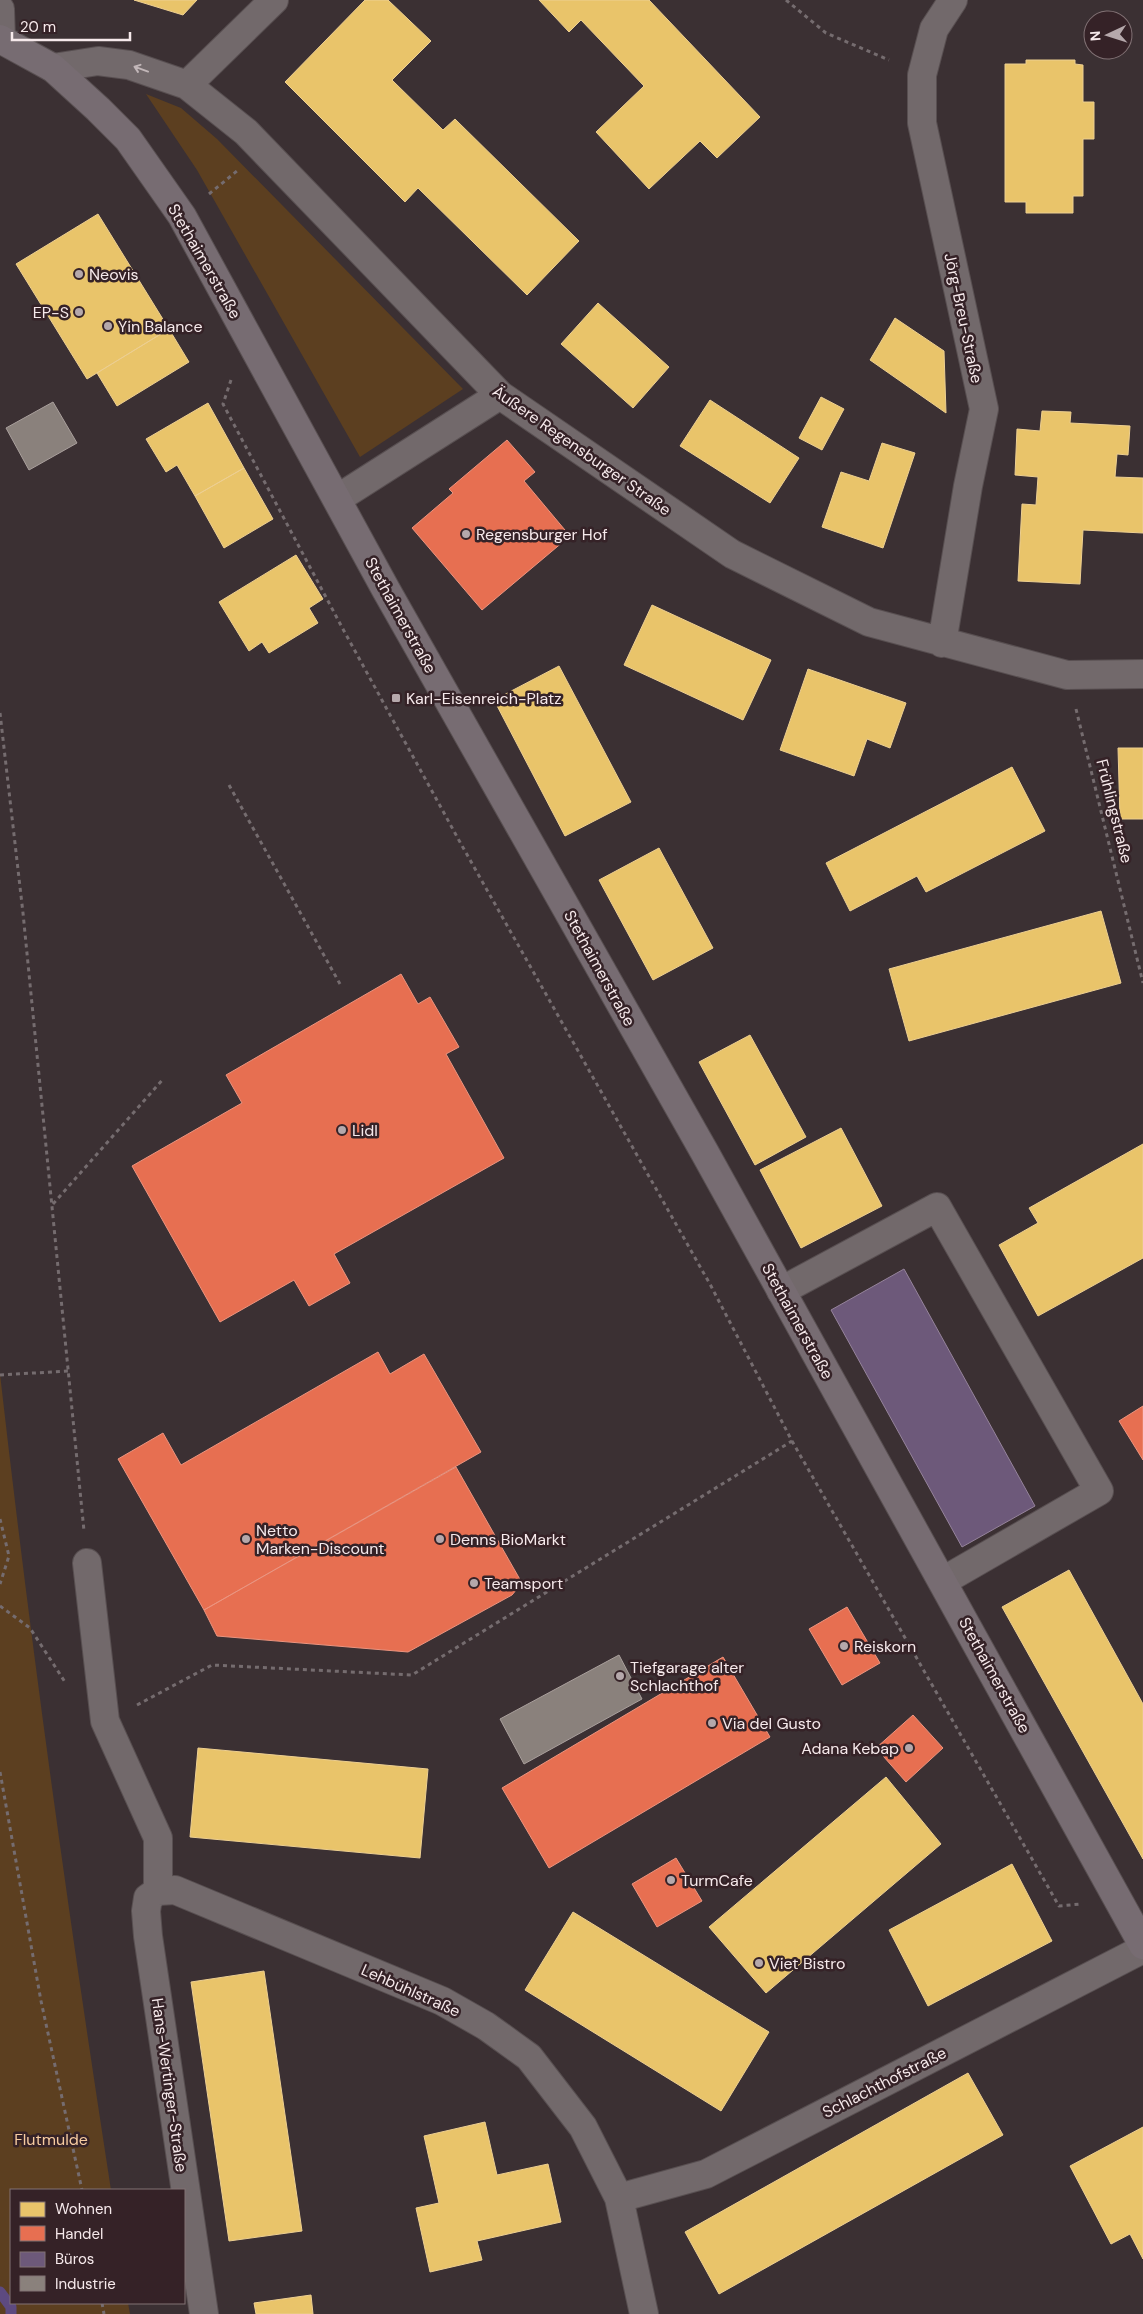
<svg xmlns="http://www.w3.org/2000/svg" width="1143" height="2314" viewBox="0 0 1143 2314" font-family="'DM Sans',sans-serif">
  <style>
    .green { fill: #5c3f20 }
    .homes { fill: #e9c46a; stroke: #edcf91 }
    .shops { fill: #e76f51; stroke: #ec947f }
    .offices { fill: #6d597a; stroke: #96849c }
    .industry { fill: #8a817c; stroke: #aaa09d }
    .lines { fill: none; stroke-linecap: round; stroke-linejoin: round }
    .stream { stroke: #5d4a80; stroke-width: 11 }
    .minor-casing { stroke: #584f51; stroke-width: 30 }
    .major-casing { stroke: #584f51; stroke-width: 30 }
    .path { stroke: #756c6f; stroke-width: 3; stroke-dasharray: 4 4; stroke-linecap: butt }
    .minor { stroke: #72696b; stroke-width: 28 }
    .major { stroke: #776c72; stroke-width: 28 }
    .oneway { stroke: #c1b6b8 }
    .poi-dot { fill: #b5a8ab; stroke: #352227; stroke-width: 2 }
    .labels { text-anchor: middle; stroke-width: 5; stroke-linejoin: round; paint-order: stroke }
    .street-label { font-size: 16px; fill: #f6e9eb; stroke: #352227 }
    .poi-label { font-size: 16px; fill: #f6e9eb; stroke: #352227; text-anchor: start }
    .park-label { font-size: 16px; fill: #f7cba0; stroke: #352227 }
  </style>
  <rect width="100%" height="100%" fill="#3b3033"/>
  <path class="green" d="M146,94L181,108L217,139L463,389L360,457L197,170Z
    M0,1374C31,1647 69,1919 111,2190H11V2303H128L130,2314H0Z"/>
  <path class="homes" d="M134,0H197L183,15Z
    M365,0H388L431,41L392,80L443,130L455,119L579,241L527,295L418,188L405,202L285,82Z
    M539,0H649L760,117L717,158L700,141L649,189L596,132L644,86L581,20L569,32Z
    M1026,60H1075V64L1083,65V102H1094V139H1083V196H1073V213H1026V202H1005V64H1026Z
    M98,214L169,329L87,379L16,264Z
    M598,303L669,367L633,408L561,344Z
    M895,318L944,351L946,413L870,360Z
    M169,329L189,362L117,406L97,373Z
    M821,397L844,409L822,450L799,438Z
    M710,400L799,458L770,503L680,446Z
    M208,403L244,468L195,496L177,465L166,472L146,439Z
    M1042,411L1071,412L1070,423L1130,426L1128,455L1117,454L1115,477L1143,478V533L1083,530L1080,584L1018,581L1022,504L1036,505L1038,477L1015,475L1017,429L1040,431Z
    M882,443L915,453L883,548L822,527L841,472L869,481Z
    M244,468L273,519L224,548L195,496Z
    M296,555L323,599L309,608L318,623L269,653L262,642L249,651L219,602Z
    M652,605L771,660L743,720L624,665Z
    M559,666L631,802L565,836L494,700Z
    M808,669L906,703L890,748L867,739L854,776L780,750Z
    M1118,748H1143V819H1120Z
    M1012,767L1045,831L926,892L917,876L850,911L826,863Z
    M659,848L713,948L653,980L599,880Z
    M1101,911L1121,983L909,1041L889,969Z
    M750,1035L806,1137L755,1165L699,1062Z
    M841,1128L882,1206L801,1248L760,1170Z
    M1143,1144V1258L1038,1316L999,1245L1038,1223L1029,1208Z
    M1069,1570L1143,1704V1859L1002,1607Z
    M198,1748L428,1769L420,1858L190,1837Z
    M886,1777L941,1844L766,1993L709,1927Z
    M1012,1864L1052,1941L928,2006L889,1930Z
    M573,1912L769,2032L721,2111L525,1990Z
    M264,1971L302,2231L229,2241L191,1982Z
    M968,2073L1003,2135L719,2294L685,2232Z
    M485,2122L497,2175L548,2164L561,2222L477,2241L482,2260L430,2272L416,2208L439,2203L424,2136Z
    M1143,2127V2259L1130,2234L1111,2244L1070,2166Z
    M311,2295L313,2314H256L254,2303Z"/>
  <path class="shops" d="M507,440L535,472L524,481L570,536L482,610L412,528L453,493L449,489Z
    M401,974L418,1004L430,997L459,1047L446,1054L504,1158L334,1254L350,1283L309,1306L294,1280L220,1322L132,1166L242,1103L226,1075Z
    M378,1352L390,1374L424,1354L481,1452L204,1610L118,1459L163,1433L181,1465Z
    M1143,1406V1460L1119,1421Z
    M456,1467L522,1583L512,1595L408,1652L217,1636L204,1610Z
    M847,1607L880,1663L842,1685L809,1629Z
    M723,1657L770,1737L549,1868L502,1788Z
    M913,1715L943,1748L906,1782L876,1748Z
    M676,1858L702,1901L657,1927L632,1884Z"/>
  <path class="offices" d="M904,1269L1035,1506L962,1547L831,1310Z"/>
  <path class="industry" d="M53,402L77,443L29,470L6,428Z
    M619,1655L642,1699L524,1764L500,1719Z"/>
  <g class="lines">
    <path class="stream" d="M0,2292L11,2307V2314"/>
    <g class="minor-casing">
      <path id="minor" d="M0,9L1,40
        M53,68L98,61L129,65L187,85L246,132L500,395L732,554L869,622L1067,675L1143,674
        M187,85L274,0
        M337,499L500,395
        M942,643L968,486L984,409L922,123V75L934,29L953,0
        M781,1291L937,1207L1099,1491L943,1581
        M87,1563L105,1721L158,1838V1891
        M158,1891L175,1890L442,2001L486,2026L529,2057L583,2127L619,2198L644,2314
        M158,1891L148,1898L146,1911L148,1936L204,2314
        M619,2198L706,2174L1143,1949"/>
    </g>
    <g class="major-casing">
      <path id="major" d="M0,39L53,68L98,109L128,139L182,216L385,588L705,1153L1143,1945"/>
    </g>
    <path class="path" d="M786,0L826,33L889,60
      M209,194L237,171
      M231,380L223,404L344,631L461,844L711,1286L792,1441L1059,1906L1081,1904
      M1076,709L1143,983
      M0,713L23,913L84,1531
      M229,785L340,984
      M53,1204L164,1078
      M0,1375L68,1371
      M0,1519L9,1556L0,1584
      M0,1606L30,1628L65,1682
      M137,1705L212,1665L412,1675L792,1441
      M0,1772L41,2001L82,2190
      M102,2303L104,2314"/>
    <use href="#minor" class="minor"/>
    <use href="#major" class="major"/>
  </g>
  <defs><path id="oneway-shaft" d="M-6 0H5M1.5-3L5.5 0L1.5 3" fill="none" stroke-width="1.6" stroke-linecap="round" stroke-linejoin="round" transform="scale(1.25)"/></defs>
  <use class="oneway" href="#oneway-shaft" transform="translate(141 69) rotate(-160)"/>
  <g class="poi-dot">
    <circle cx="79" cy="274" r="5"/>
    <circle cx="79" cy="312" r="5"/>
    <circle cx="108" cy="326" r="5"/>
    <circle cx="466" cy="534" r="5"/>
    <rect x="391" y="693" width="10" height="10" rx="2.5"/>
    <circle cx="342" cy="1130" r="5"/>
    <circle cx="246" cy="1539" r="5"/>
    <circle cx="440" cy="1539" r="5"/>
    <circle cx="474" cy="1583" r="5"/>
    <circle cx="844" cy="1646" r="5"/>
    <circle cx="620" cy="1676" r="5"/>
    <circle cx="712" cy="1723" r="5"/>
    <circle cx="909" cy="1748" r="5"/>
    <circle cx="671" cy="1880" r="5"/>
    <circle cx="759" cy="1963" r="5"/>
  </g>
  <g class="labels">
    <g class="street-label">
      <text transform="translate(205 261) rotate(60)" y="6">Stethaimerstraße</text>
      <text transform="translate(964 318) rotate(78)" y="6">Jörg-Breu-Straße</text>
      <text transform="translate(582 450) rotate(35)" y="6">Äußere Regensburger Straße</text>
      <text transform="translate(401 615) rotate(61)" y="6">Stethaimerstraße</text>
      <text transform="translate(1115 811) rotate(76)" y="6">Frühlingstraße</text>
      <text transform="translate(600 968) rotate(61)" y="6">Stethaimerstraße</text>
      <text transform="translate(798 1321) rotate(61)" y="6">Stethaimerstraße</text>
      <text transform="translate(995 1675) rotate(61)" y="6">Stethaimerstraße</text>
      <text transform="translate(411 1990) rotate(24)" y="6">Lehbühlstraße</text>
      <text transform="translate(884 2082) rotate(-27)" y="6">Schlachthofstraße</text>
      <text transform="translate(170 2085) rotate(82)" y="6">Hans-Wertinger-Straße</text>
    </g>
    <g class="poi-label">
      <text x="89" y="280">Neovis</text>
      <text x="69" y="318" text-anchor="end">EP-S</text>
      <text x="118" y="332">Yin Balance</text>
      <text x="476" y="540">Regensburger Hof</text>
      <text x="406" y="704">Karl-Eisenreich-Platz</text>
      <text x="352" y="1136">Lidl</text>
      <text x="256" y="1536">Netto<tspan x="256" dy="18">Marken-Discount</tspan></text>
      <text x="450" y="1545">Denns BioMarkt</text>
      <text x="484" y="1589">Teamsport</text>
      <text x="854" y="1652">Reiskorn</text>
      <text x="630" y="1673">Tiefgarage alter<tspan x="630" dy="18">Schlachthof</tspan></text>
      <text x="722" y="1729">Via del Gusto</text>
      <text x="899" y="1754" text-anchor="end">Adana Kebap</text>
      <text x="681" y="1886">TurmCafe</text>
      <text x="769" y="1969">Viet Bistro</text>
    </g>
    <g class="park-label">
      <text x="51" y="2145">Flutmulde</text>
    </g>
  </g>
  <rect x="10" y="2189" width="175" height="115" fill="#352227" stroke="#827275"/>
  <rect x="20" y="2202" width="25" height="15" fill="#e9c46a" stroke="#827275"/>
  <text x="55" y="2214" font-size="15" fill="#f6e9eb">Wohnen</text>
  <rect x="20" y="2226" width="25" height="15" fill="#e76f51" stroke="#827275"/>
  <text x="55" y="2239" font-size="15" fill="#f6e9eb">Handel</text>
  <rect x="20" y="2252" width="25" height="15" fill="#6d597a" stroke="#827275"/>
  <text x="55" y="2264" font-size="15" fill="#f6e9eb">Büros</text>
  <rect x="20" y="2276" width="25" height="15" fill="#8a817c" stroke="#827275"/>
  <text x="55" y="2289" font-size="15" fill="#f6e9eb">Industrie</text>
  <g transform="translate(1108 35) rotate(266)"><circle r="24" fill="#352227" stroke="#827275"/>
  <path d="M0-4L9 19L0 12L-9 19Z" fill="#b5a8ab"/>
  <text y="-8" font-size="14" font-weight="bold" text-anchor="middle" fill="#f6e9eb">N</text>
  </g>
  <path d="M12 32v8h118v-8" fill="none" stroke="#f6e9eb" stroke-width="2.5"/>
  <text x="20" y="32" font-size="15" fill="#f6e9eb" stroke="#352227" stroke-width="4" paint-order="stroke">20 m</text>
</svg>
